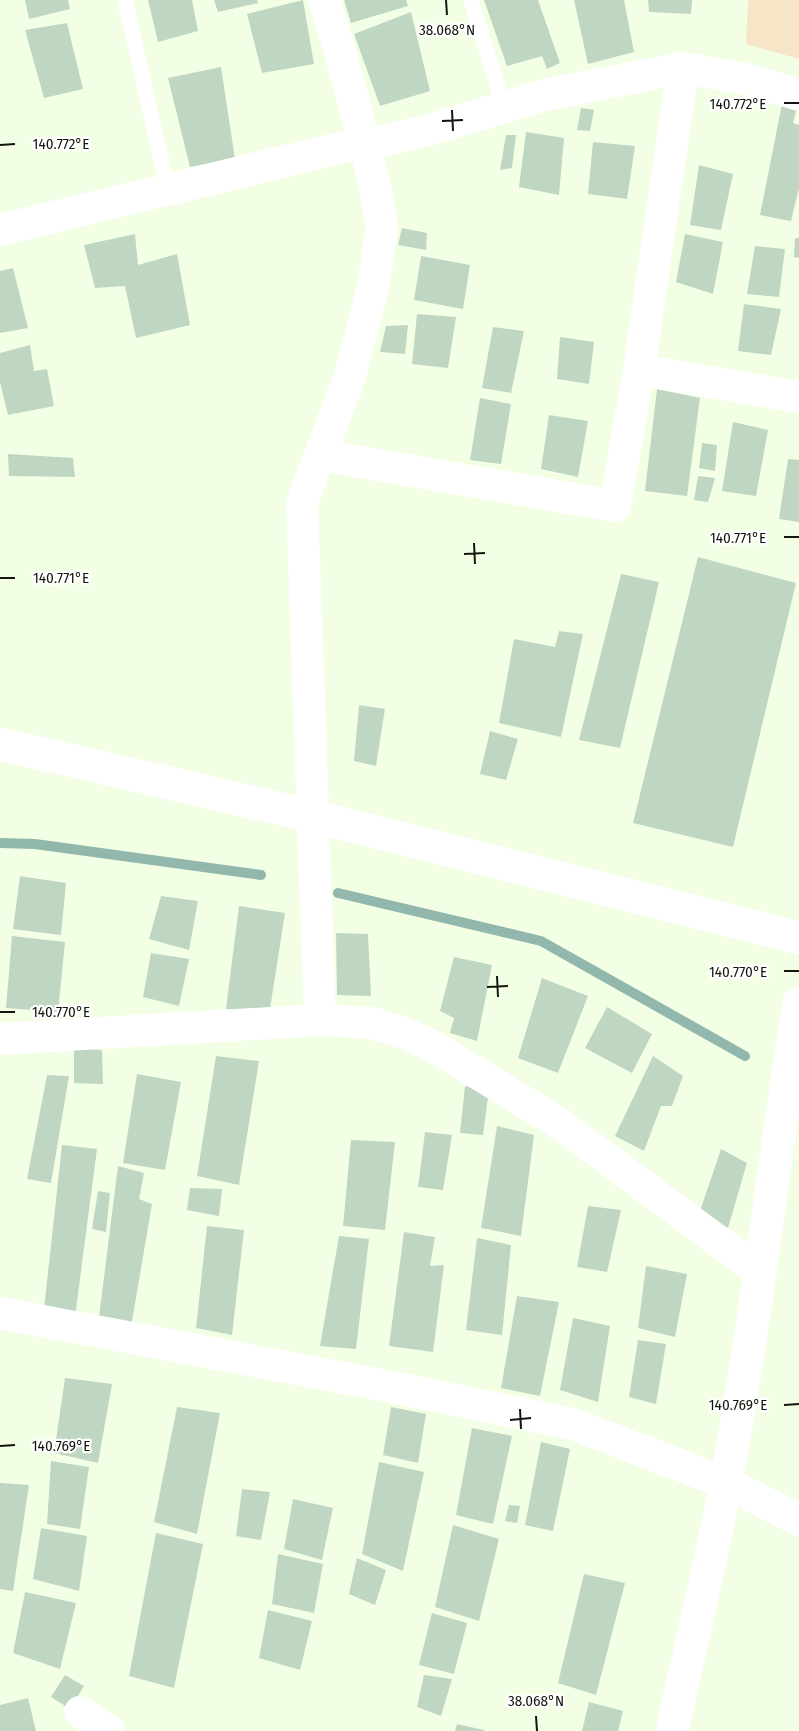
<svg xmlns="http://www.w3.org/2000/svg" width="799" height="1731" viewBox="0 0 799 1731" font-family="'Fira Sans Condensed',sans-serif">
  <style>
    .green { fill: #f7e5c7 }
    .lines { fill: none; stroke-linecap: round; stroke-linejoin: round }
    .stream { stroke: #92b7ac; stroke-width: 10 }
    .building { fill: #bfd6c3 }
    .lane { stroke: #fff; stroke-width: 15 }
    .street { stroke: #fff; stroke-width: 32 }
    .secondary { stroke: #fff; stroke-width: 33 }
    .ticks { fill: none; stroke: #13160e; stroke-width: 2 }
    .ticks-label { font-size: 15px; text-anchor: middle; fill: #13160e; stroke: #fff; stroke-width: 4.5; stroke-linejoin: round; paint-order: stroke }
  </style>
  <rect width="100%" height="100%" fill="#f3ffe5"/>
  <path class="green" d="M748,0H799V59L746,44Z"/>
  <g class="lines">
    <path class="stream" d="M0,843L35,844L261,875
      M338,893L541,941L745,1056"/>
  </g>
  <path class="building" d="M25,0H68L70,9L29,19Z
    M148,0H192L198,31L158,42Z
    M214,0H257L258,3L218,12Z
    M303,0L314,64L262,73L247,14Z
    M344,0H406L408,6L351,23Z
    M484,0H538L560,63L547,69L542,56L507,66Z
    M574,0H624L634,52L588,64Z
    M648,0H692L691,14L649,12Z
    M411,12L430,91L380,106L354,34Z
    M67,23L83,89L44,98L25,30Z
    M221,67L235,159L190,167L168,78Z
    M782,104L797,107L793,123L799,125V188L791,221L760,215Z
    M581,108L594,110L590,131L577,130Z
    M526,132L564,138L559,195L519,187Z
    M506,135H516L512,168L500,170Z
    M593,142L635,146L627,199L588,194Z
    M699,165L733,174L721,230L690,225Z
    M402,228L427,233L426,250L398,245Z
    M135,234L138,265L177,254L190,325L136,338L125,286L95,288L84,245Z
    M685,234L723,242L713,294L676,282Z
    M795,238H799V258L794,257Z
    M755,246L785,249L779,297L747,294Z
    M421,256L470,265L463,309L414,300Z
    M13,268L28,328L0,333V271Z
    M744,304L781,309L771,355L738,351Z
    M417,314L456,317L448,368L412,364Z
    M408,325L405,354L380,352L386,326Z
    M493,327L524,331L511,393L482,388Z
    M560,337L594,342L589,384L557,379Z
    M30,345L34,371L47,369L54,406L8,415L0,382V353Z
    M657,389L700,398L687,496L645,491Z
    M480,398L511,404L501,464L470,460Z
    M549,415L588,421L578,477L541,469Z
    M733,422L768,430L756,496L722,491Z
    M702,443L717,445L715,471L699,468Z
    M8,454L73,458L75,477L9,476Z
    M788,459L799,460V522L779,519Z
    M698,476L715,478L708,502L694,500Z
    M698,557L796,583L733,847L633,823Z
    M621,574L659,582L620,748L579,740Z
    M559,631L583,634L561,737L499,723L514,639L555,647Z
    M359,705L385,709L376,766L354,761Z
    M490,731L518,739L506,780L480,774Z
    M20,876L66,883L61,935L13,929Z
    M161,896L198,901L189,950L149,939Z
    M239,906L285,913L269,1015L226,1009Z
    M336,933L368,934L371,996L337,995Z
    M12,936L65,942L58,1012L6,1008Z
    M151,953L189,959L179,1006L143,997Z
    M454,957L492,965L477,1041L450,1033L454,1018L440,1011Z
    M542,978L588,996L558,1073L518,1058Z
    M607,1007L652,1034L632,1073L585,1048Z
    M74,1048L102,1050L103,1084L74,1083Z
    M216,1056L259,1061L239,1185L197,1176Z
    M653,1056L683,1076L672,1106H661L644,1151L615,1136Z
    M137,1074L181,1082L165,1170L123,1163Z
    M47,1075L69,1076L51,1183L27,1179Z
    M465,1086L489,1090L483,1135L460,1133Z
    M497,1126L534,1135L521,1236L481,1228Z
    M425,1132L452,1135L443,1190L418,1187Z
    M351,1140L395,1142L385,1230L343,1226Z
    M62,1145L97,1149L75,1317L44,1309Z
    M721,1149L747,1163L728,1228L700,1211Z
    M118,1166L144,1173L139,1199L152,1204L131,1327L99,1317Z
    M190,1188L222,1189L219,1216L187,1210Z
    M98,1191L110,1193L106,1232L92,1229Z
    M588,1206L621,1210L607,1272L577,1267Z
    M207,1226L244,1230L232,1335L196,1328Z
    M404,1232L435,1237L430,1266L444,1265L433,1352L389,1346Z
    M339,1236L369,1239L356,1349L320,1346Z
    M477,1238L511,1245L502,1335L466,1330Z
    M646,1266L687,1274L675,1337L638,1328Z
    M517,1296L559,1302L540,1396L501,1388Z
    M573,1318L610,1326L598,1402L560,1390Z
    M638,1340L666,1344L656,1404L629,1397Z
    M65,1378L112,1384L98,1463L54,1453Z
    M177,1407L220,1413L197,1534L154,1522Z
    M391,1407L426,1414L418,1463L383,1455Z
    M472,1428L512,1436L493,1524L456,1515Z
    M541,1442L570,1449L553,1531L525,1525Z
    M51,1461L89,1467L80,1529L47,1524Z
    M379,1462L424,1472L403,1571L362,1554Z
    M0,1483L29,1485L13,1591L0,1589Z
    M242,1489L270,1492L261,1540L236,1536Z
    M293,1499L333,1508L322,1560L284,1549Z
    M509,1505L520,1506L517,1523L505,1521Z
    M453,1525L499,1539L479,1621L435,1607Z
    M41,1528L87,1536L79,1591L33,1579Z
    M156,1533L203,1544L174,1688L129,1676Z
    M278,1554L323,1564L314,1613L272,1604Z
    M357,1558L386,1570L375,1605L349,1594Z
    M584,1574L625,1583L596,1695L558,1683Z
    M25,1592L76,1603L60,1669L13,1653Z
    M268,1610L312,1621L300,1670L259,1658Z
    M432,1613L467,1623L454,1674L419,1665Z
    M65,1675L84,1686L70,1709L51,1697Z
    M424,1675L452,1679L441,1716L417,1707Z
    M28,1698L36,1731H0V1705Z
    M589,1702L623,1711L618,1731H582Z
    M457,1724L484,1730V1731H455Z"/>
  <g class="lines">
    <path class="lane" d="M125,0L168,190
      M471,0L504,107"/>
    <path class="street" d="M0,230L352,145H365L425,131L545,95L683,68L746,79L799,95
      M639,370L799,397
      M320,455L615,506L639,370L683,68
      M320,1020L302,502L350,376L373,287L382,227L376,192L365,145L338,44L324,0
      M0,1039L320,1020L373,1023L407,1034L436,1048L557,1122L760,1272
      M0,1313L392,1387L573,1424L726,1483L799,1520
      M80,1712L109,1731"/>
    <path class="secondary" d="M0,744L312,816L799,938
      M672,1731C690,1648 710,1566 726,1483C756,1324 773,1163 799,1003"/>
  </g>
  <path class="ticks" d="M446,0L447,15M784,103H799M452,110L453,131M442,121L463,120M0,145L15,144M784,537H799M474,543L475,564M464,554L485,553M0,578H15M784,971H799M497,976L498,997M487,987L508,986M0,1012H15M784,1405L799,1404M520,1409L521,1429M510,1420L531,1418M0,1446L15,1445M536,1716L537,1731"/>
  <g class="ticks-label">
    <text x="447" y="35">38.068°N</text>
    <text x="738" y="109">140.772°E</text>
    <text x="61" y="149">140.772°E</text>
    <text x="738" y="543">140.771°E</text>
    <text x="61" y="583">140.771°E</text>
    <text x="738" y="977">140.770°E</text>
    <text x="61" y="1017">140.770°E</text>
    <text x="738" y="1410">140.769°E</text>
    <text x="61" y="1451">140.769°E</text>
    <text x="536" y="1706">38.068°N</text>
  </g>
</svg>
